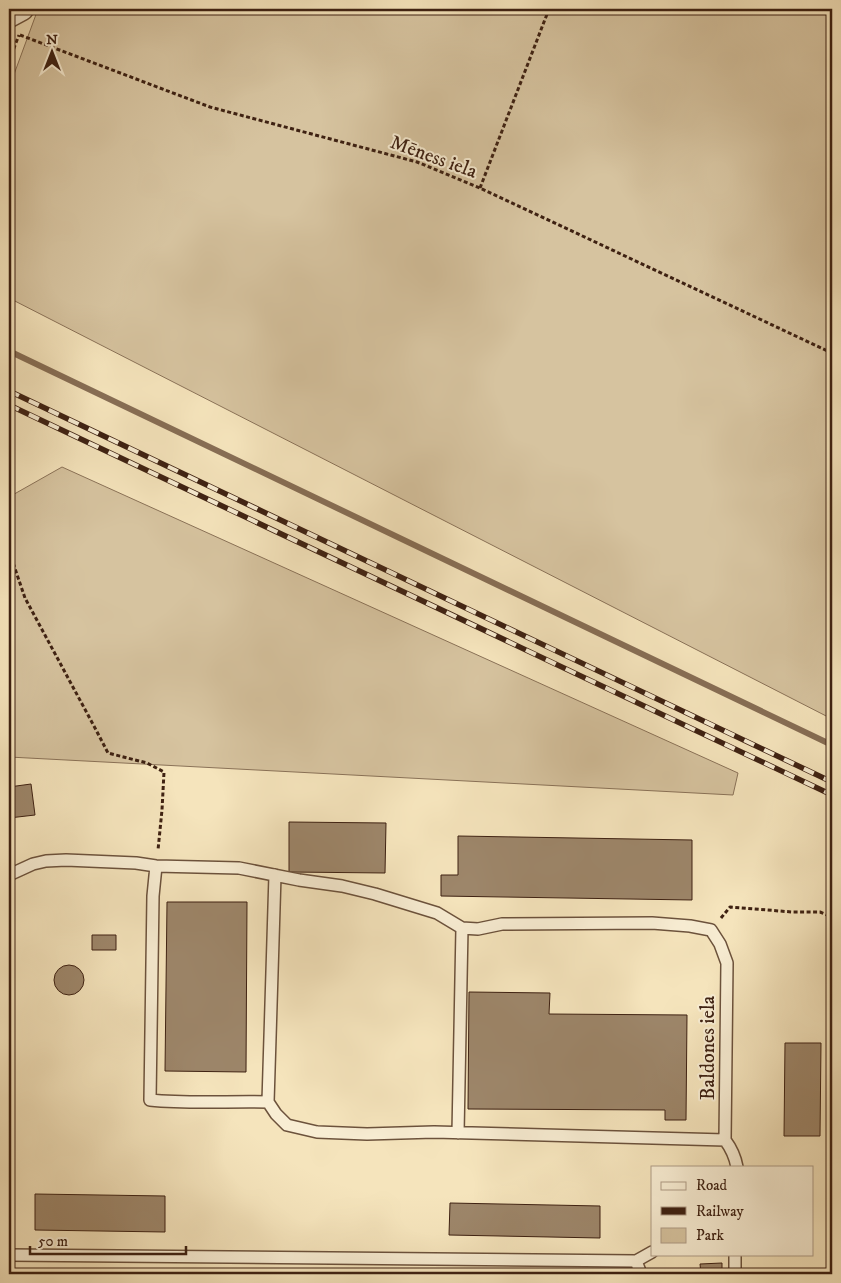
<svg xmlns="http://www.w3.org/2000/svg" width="841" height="1283" viewBox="0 0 841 1283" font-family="'IM FELL DW Pica',serif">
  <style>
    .green { fill: #d6c39f; stroke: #8a7258 }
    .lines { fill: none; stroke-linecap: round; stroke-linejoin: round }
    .stream { stroke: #876e55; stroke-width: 6 }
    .building { fill: #9d866a; stroke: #3e2112 }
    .service-casing { stroke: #6c523c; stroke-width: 14 }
    .minor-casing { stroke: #6c523c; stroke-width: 25 }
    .path { stroke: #3e2112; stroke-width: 3; stroke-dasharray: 4 2.5; stroke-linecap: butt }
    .service { stroke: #f8edd3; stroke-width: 11 }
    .minor { stroke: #f8edd3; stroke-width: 22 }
    .rail-casing { stroke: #3e2112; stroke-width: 5.5 }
    .rail { stroke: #f8edd3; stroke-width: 4; stroke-dasharray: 11; stroke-linecap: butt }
    .labels { text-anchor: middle; stroke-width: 4; stroke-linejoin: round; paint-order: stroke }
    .street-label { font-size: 20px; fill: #3e2112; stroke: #f8edd3 }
  </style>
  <rect width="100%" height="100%" fill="#f5e4bc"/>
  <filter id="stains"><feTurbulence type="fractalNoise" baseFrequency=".004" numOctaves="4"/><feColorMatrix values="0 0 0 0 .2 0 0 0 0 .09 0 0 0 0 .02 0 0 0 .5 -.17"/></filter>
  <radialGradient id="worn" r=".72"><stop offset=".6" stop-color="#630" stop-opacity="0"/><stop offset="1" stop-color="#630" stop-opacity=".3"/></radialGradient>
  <path class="green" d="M38,9H832V719L9,298V88Z
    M62,467L738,773L733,795L9,757V497Z"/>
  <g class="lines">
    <path class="stream" d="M830,10L832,11
      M9,351L832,745"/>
  </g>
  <path class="building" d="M31,784L35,815L9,818V787Z
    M289,822L386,823L385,873L289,872Z
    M458,836L692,840V900L441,896V875H458Z
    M167,902H247L246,1072L165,1071Z
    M92,935H116V950H92Z
    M54 980a15 15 0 1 1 30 0a15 15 0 1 1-30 0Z
    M469,992L550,993L549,1014L687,1015L686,1120H665V1110L468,1109Z
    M785,1043H821L820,1136H784Z
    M35,1194L165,1196V1232L35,1230Z
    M450,1203L600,1206V1238L449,1235Z
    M722,1263V1274H701L700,1264Z"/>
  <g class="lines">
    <g class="service-casing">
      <path id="service" d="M156,866L153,896L150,1100C189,1104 229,1101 268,1102
        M9,875L33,864L46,861L66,860L136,863L156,866L239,868L299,880L342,886L375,894L437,913L462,928L478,929L502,924L652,923L690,926L711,930L720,944L727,963L725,1140C731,1148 735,1156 737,1167
        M275,875L268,1102L276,1114L287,1125L317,1132L367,1134L434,1132L725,1140
        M458,1133L462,928
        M735,1254V1274
        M9,1255L636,1261L641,1274
        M636,1261L652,1252"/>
    </g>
    <g class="minor-casing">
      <path id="minor" d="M9,16L22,9"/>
    </g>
    <path class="path" d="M20,35L210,107L417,162L480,188L832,353
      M9,61L19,35
      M480,188L549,9
      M9,551L25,598L95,728L108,753L147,763L164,772L162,810L158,850
      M721,918L730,907L792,912H820L832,917"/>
    <use href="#service" class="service"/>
    <use href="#minor" class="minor"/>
    <g class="rail-casing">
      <path id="rail" d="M9,391L832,782
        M9,405L832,795"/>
    </g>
    <use href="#rail" class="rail"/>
  </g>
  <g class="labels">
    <g class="street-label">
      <text transform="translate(434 156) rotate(20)" y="7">Mēness iela</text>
      <text transform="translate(707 1048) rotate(-90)" y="7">Baldones iela</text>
    </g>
  </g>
  <rect width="841" height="1283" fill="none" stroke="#f5e4bc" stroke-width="30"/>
  <rect x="10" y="10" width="821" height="1263" fill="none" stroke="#3e2112" stroke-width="2.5"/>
  <rect x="15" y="15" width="811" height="1253" fill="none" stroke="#3e2112"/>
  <rect x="651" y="1166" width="162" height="90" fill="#f8edd3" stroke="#ae9b86"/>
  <rect x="661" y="1182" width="25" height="8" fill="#f8edd3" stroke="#ae9b86"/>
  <text x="696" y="1190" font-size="15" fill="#3e2112">Road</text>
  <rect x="661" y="1207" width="25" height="8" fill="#3e2112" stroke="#ae9b86"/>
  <text x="696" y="1216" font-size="15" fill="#3e2112">Railway</text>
  <rect x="661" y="1228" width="25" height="15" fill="#d6c39f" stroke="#ae9b86"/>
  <text x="696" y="1240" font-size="15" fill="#3e2112">Park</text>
  <g transform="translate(52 52)" stroke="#f8edd3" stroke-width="4" paint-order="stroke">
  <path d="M0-4L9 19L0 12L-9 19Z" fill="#3e2112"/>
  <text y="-8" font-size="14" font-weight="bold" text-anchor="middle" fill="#3e2112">N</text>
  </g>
  <path d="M30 1246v8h156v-8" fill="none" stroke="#3e2112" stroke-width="2.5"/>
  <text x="38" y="1246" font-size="15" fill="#3e2112" stroke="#f8edd3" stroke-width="4" paint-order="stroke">50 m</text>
  <rect width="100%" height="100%" filter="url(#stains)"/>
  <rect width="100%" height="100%" fill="url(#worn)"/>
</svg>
